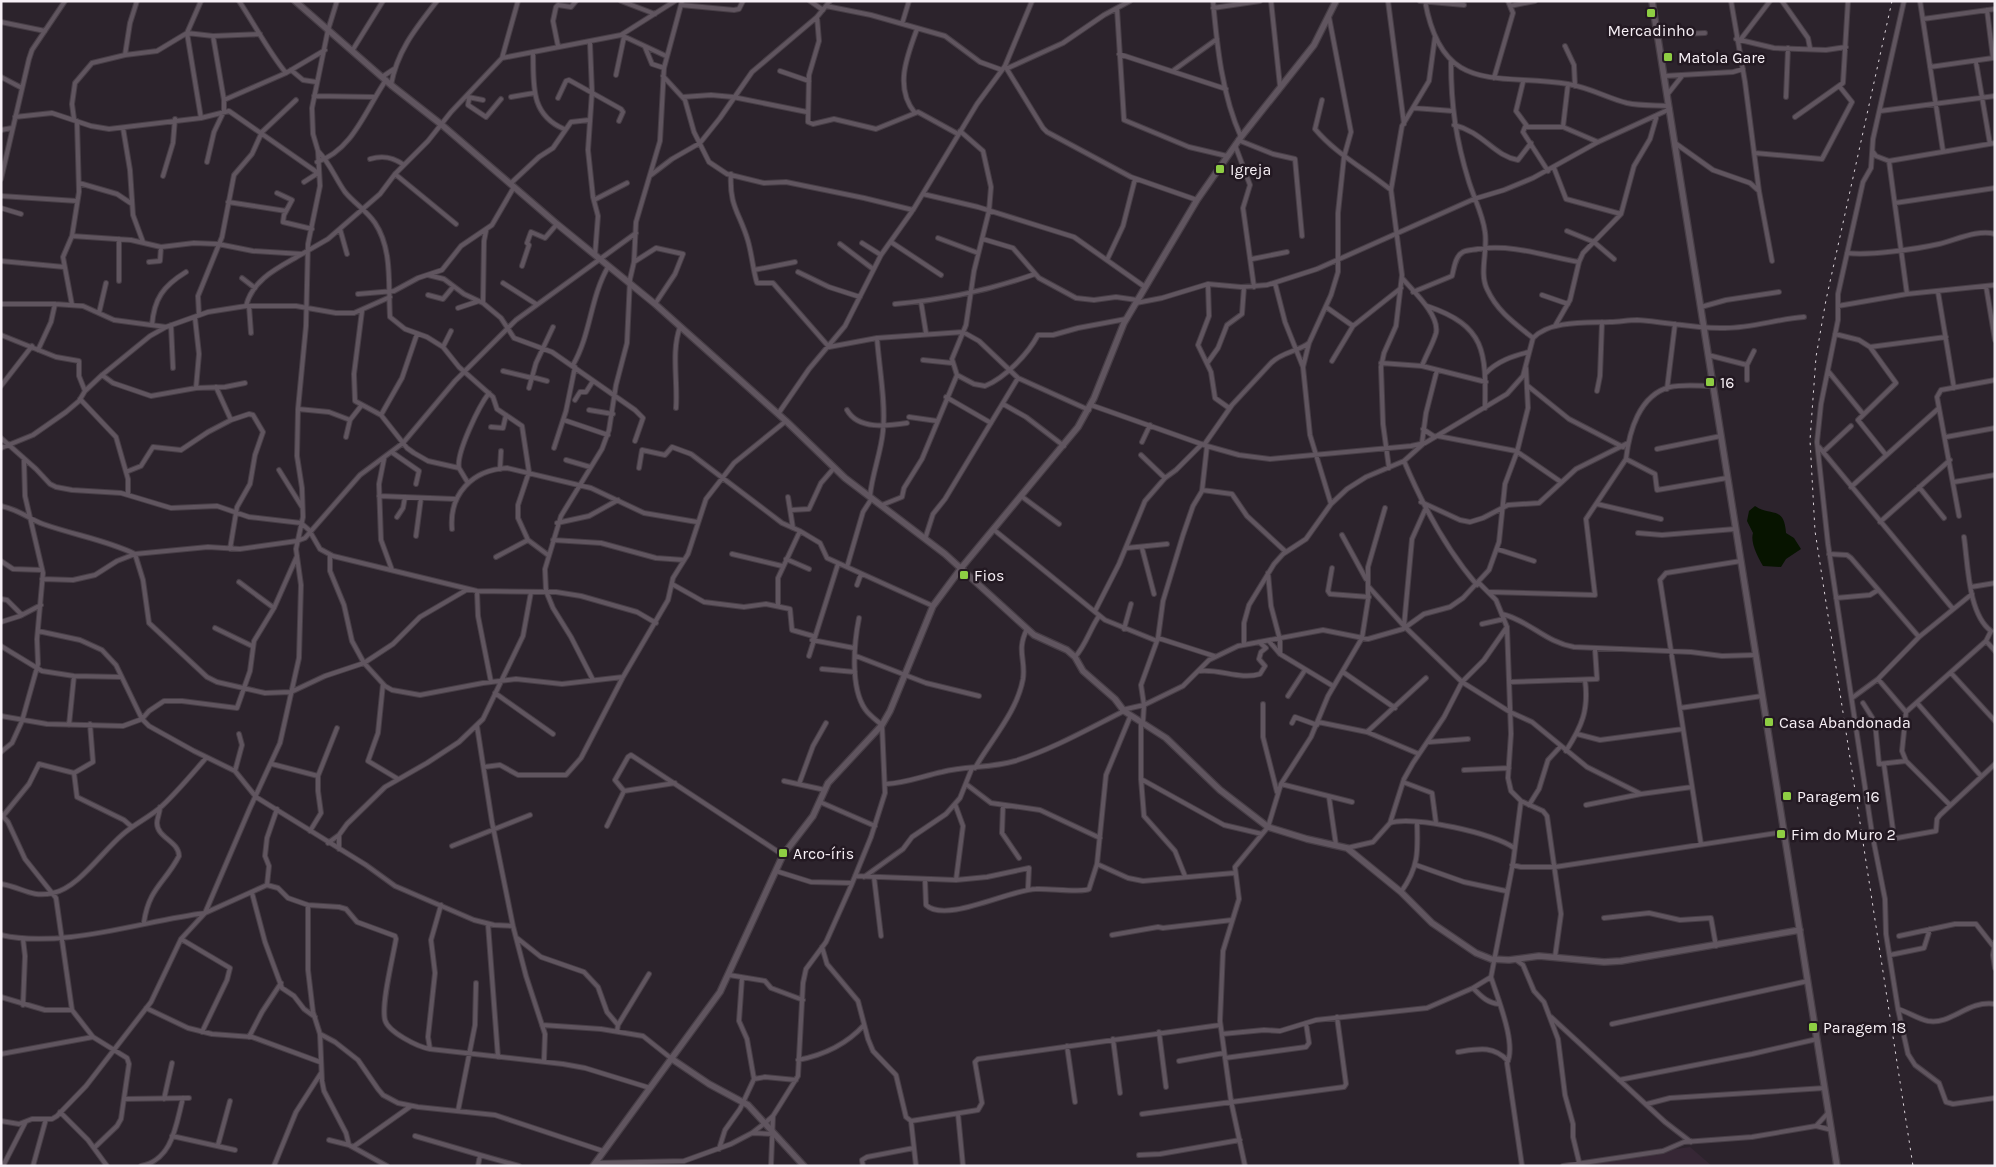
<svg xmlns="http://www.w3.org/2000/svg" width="1996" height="1167" viewBox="0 0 1996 1167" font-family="Karla,sans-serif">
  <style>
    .built { fill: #362735 }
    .water { fill: #071400 }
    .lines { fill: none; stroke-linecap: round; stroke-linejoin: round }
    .street-casing { stroke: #473e46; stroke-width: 6 }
    .secondary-casing { stroke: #473e46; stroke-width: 8 }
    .street { stroke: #60555f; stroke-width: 4 }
    .secondary { stroke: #60555f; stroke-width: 5.5 }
    .rail { stroke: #dad2d9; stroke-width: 1; stroke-dasharray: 2.5 5; stroke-linecap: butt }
    .poi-dot { fill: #8ece43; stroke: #231922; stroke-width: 2 }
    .labels { text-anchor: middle; stroke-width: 5; stroke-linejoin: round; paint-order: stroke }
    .poi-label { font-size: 16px; fill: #f7f0f6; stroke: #231922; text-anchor: start }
  </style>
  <rect width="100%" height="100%" fill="#2c232c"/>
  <path class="built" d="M1690,1147L1712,1166H1582L1581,1163Z"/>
  <path class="water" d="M1755,506C1771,517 1784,505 1786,533L1794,538L1801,549L1786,559L1781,567L1763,566C1758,557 1750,543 1753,533L1747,521L1749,511Z"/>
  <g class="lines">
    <g class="street-casing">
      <path id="street" d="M239,1C255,25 268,51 286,73
        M621,1L655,14
        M810,1L823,10
        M1213,1C1217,46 1222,95 1241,137
        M1271,1L1280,86
        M1388,1L1404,124
        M1420,1L1464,5
        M1425,1C1442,96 1496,73 1568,84C1591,88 1607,98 1627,103C1641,106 1655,105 1669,106
        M1731,1L1745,82L1759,191
        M1782,1L1808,38L1810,48
        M1904,1L1873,139L1871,168L1863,182L1838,294V320L1821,404L1817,442L1828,544L1872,833L1885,899L1886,934L1898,1009C1908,1012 1918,1019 1928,1021C1952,1025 1967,1000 1995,1004
        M1920,1L1943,151
        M681,5L734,10L739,9L743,1
        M826,6L871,15L945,36L980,62L1002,70
        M1510,6L1535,1
        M1213,8L1260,1
        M1117,9L1124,120L1189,147L1227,156
        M817,17L819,41L809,75L808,122L813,124L834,119L876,129L918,112L958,134
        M1923,19L1995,9
        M1,22L45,31
        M902,24L909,1
        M187,33L201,118
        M187,33L213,36L260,34
        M621,35L666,56
        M1657,35L1705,33
        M213,36L224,100
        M1736,39L1774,48L1826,50L1846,47
        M1741,39L1770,1
        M590,43L592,92L588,150L593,197L598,216L595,255
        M558,46L553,21L556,7L558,5L571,7L576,1
        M1565,46L1574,65L1575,86
        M645,47L652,64L664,68
        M352,51L383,1
        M533,52C534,83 529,114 564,129
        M1119,54L1226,89
        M125,55L130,23L137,1
        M502,58L518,1
        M1451,62C1451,106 1456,140 1469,182C1474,198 1483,215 1485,232C1488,250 1479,273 1487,289C1497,311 1514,323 1533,338
        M1976,62L1990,144
        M1005,66L1043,128L1047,132L1131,177L1197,200
        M1930,67L1993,58L1987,10
        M1008,68L1063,43L1104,15L1130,1
        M291,70L303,80L316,82
        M1174,70L1217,39
        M780,71L809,81
        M616,75L624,37
        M663,76L685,100L694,132L709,162L727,174L764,183L786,182L864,198L913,210
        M1664,76L1733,72L1743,69
        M1,77L22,88
        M382,77L394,69
        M1494,78L1513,13L1508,1
        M1523,82L1516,111L1527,126
        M391,85C397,51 416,28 437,1
        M1667,95L1682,76
        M314,96L374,97
        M468,97L483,100
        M511,97L534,93
        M683,97L711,95L733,97L807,112
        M1786,97L1788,48
        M558,98L566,81L569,80L621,109L623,112L619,121
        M469,99L468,105L486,117L501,99
        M1322,100L1315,129C1336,154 1365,169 1391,190
        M1414,108L1453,111
        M1880,111L1995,96
        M915,113C894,88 907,56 917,29
        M15,117L52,113L91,126L109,129L201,118L229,111L318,173L304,182
        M1795,117L1843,83L1848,1
        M74,119L72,104L75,83L92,63L125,55L157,51L187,33L201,1
        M1454,125C1483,132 1494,156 1518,160L1531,143
        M1563,127L1568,84
        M123,128L130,170L133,215L143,242
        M1,130L12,128
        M960,131L983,151L991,187L989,211L974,271L966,325L952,359L957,375L974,384L985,386C1005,378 1028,354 1038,335H1053L1078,328L1126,319
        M1238,140L1273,154L1295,159L1302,236
        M1675,143L1713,170L1750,183L1759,191L1772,261
        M1235,145L1250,185L1243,208L1254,287
        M318,151C330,163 335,178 345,192C354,203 367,211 375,223C393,250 388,286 390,317L405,329L427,337L443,347L459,367L493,397L497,409L522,426L529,472L518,505V518L528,540L548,555
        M1873,152L1876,156L1889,161L1995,143
        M1755,153L1822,159L1852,102L1840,87
        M370,159C383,155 393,157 404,165
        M1889,161L1907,294
        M207,162L214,132L224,111V100L286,73L325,50
        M317,162C353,150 366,109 386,80
        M1554,168L1566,199L1621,214
        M1548,171L1523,132L1525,127H1563L1598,142
        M395,174L456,224
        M731,174C729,207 740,213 748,241C752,255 753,270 757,283H773L829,347L877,338L963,332L979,341L1018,378L1089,410
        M651,175L672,159L700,143L720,118L752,72L817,17L830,1
        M163,176L173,143L175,119
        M1,179L29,59L32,50L65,1
        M79,183L117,194L132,204
        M510,184L539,157L553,148L571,122L589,120
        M277,193L292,200L284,215L283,222L312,229
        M923,194L978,207L1074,237L1145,287
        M1,196L77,201
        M594,200L627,183
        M228,202L286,211
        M1895,203L1995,188
        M1,208L21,214
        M340,229L347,254
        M1567,231L1594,242L1614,259
        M72,236L131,240L161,247L194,243L218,244L253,251L302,254L328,239L380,194L395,174L428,141L451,112L502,58L621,35L675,1
        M938,238L978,253
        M119,239V281
        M983,239L1013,248L1039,278L1076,298L1094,300L1116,297L1137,300
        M891,242L941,275
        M862,243L881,255
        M840,244L873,269
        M1847,253C1868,256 1917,249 1939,244C1956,240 1978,229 1995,234
        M1252,259L1287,252
        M1107,260L1123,226L1135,179
        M1,261L64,267
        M149,262L160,261L161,247
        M634,262L656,248L683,254L675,274L655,304
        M522,266L529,245L527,243L531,232L545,238L557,224
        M754,270L795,262
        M798,272L829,287L860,297
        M428,275L444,279L464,294L483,303L501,318L514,338L552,352L635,410L643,418L635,441
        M242,278L255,288
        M1402,278C1412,290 1440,315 1436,333C1433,344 1426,355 1422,366
        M503,283L536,304
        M1275,283L1285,322L1303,367L1310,435L1331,504
        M1208,284L1209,316L1198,345L1211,372L1215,398L1229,408
        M1986,286L1995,340
        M1413,292L1452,276C1454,269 1455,256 1463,252C1467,250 1474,250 1478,249C1513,244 1545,256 1579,262L1583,253L1621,214L1634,166L1650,139L1657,115
        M1938,292L1954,388
        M358,294L394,291L418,278L442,270L461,246L492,225L514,187
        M428,295L443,299L453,287
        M1542,295L1568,304
        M921,302L926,333
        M483,303L484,241L486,231
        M1136,303L1162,298L1208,284L1241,287L1267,285L1317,269L1474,199L1504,190L1533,178L1598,142L1670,109
        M1,304H55L83,306L114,320L166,327
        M895,304C943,300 990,290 1035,274
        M72,305L63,257L72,236L79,192L77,121
        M246,306C253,278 280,267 302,254
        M249,306L251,333
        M1427,306C1486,326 1486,352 1485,408
        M1838,306L1907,294L1995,285
        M1326,307L1353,326
        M1701,307L1726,300L1779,292
        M458,308L479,301
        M362,311L354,374L355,401L381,415L407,448L414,453L428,461L459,468L468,483
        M99,313L106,283
        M199,315L198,296L222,237L234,175L252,154L262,132L296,100
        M195,318L199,354L196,388
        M152,325C154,299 163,286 186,272
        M171,325L173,368
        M1555,326L1570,300L1579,262
        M1835,334L1859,340L1870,347L1946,337
        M1,335L56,357L79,361V376L85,391
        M443,347L451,331
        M1870,347L1896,383L1858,420L1886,455
        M38,350L51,322L55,304
        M1708,355L1747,365V380
        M923,360L952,363
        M1332,361L1353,326L1401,288
        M1208,362L1218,348L1227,325L1242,314L1244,287
        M1381,363L1422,366L1486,382
        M573,365C591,334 590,298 608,267
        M1747,365L1754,351
        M1303,367L1309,343L1331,295L1338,272V213L1344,157L1351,132L1329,17
        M503,371L532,378
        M1828,371L1863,414
        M1485,374C1497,361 1513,356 1529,352
        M102,375L113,383L151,396L196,388L225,387L245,383
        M532,377L547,381
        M1,386L32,346
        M1528,386L1569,419L1623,447
        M1713,386C1700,386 1683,384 1670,387C1639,395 1629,432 1626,459L1655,474L1657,490L1727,478
        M216,387L231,420
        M529,388L536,363L553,327
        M1667,389L1675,324
        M1597,391L1600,376L1602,322
        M946,397L991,423
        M80,399L116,437L128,479V495
        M575,400L580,392H586L593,381
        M1003,404L1026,417L1064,446
        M1091,405L1207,446L1239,455L1270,459L1411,446L1425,443L1507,394L1523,376L1533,338C1550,320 1588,323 1610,322C1619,322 1628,320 1637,320C1667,322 1695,329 1725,328C1752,328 1777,319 1804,317
        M676,408C678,381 671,352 680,327
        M298,409L329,412L350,420
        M589,410L613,414
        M847,410C858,430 888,426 907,423
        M778,414L809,369L845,326L881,255L913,210L977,104L1005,66L1032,1
        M381,415L402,378L417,334
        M909,417L937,421
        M564,420L608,435
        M491,427L503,428L506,415
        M1423,429L1435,437
        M1438,436L1516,451L1561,482
        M346,437L350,420L361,406
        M1946,437L1995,428
        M1,438L36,469L50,484L56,487L72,490L121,493L171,508L217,506L249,517L301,523L309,530L320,549L333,556L477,591L556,592L581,596L637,612L656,623
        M1142,442L1150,425
        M1422,443L1426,413L1437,370
        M1204,445L1232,405L1271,363C1282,352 1297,352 1309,343
        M1819,447L1953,609
        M1,448L33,435L66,412L79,401L85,391L102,375L150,336L166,327L208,312L246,306H296L336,313H354L390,297
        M554,448L566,411L575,367
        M1657,449L1721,436
        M1823,452L1851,426
        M393,453L419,471L416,484
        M1141,455L1165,478
        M384,459L379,484L381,540L392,570
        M566,460L590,467
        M1404,461C1423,506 1445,548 1477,585
        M459,468C456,453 479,406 489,393
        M639,468L642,450L665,455L672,447L691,454L782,523L800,531L820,543L827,558L933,606
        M1389,468L1383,424L1381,367L1384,353L1396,326L1402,275L1391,190L1402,126L1429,81L1435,37
        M500,469L501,451
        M279,470L302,507
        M126,472L141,466L153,447L181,450L208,432L231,420L249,414L253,415L263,432L255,455L250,484L237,507L230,549
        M1954,482L1995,475
        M1851,487L1939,408
        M1919,487L1944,518
        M1202,490L1232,494L1247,516L1286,552
        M379,496L455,499
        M870,496C872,474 881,453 883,431C886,403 879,367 877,338
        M1021,496L1059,524
        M788,497L793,528
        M1421,502L1460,520L1470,522L1483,518L1508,505L1539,503L1576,469L1628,443
        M1597,504L1661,519
        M882,505L902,497L904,488L922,459L957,375
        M1,506C20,510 27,518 43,524C74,535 106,540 135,554L143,580L149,623L207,677L217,682L265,693L291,692L325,676L364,663L393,644L420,617L468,589
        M791,510L809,509L821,483L834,468
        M1959,516L1937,397L1941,390L1995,380
        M397,517L403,508L405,497
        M1880,522L1950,460
        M557,523L589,516L618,500
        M452,529C449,494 472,470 507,468L591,488L644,513L697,522
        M993,529L1105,620L1157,641
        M1638,533L1662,535L1735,529
        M1342,535L1366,579
        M416,536L421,498
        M1964,537C1968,564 1968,614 1991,631
        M925,539L933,514L945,499L1018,378
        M553,540L601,543L656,558L684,560
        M1127,548L1167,544
        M1142,548L1154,594
        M1497,549L1534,561
        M732,554L782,566
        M1829,554L1847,555L1851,558L1919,637
        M330,555V571L344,605L352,641L364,663L385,686L392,690L420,695L483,683L516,679L562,684L623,677
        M496,557L528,540
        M786,559L809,569
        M1,561L13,569L42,570
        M847,567L863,512L872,498
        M1332,568L1328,591L1330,594L1369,597
        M1268,573L1271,606L1280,640V654
        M42,579L73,580L95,575L117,561L135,554L208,547L240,549L297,541L305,538L360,475L403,443L455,381L516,320L636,233
        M239,582L274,608
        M1479,583L1496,600L1507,627L1511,734L1508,778L1511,791L1521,801L1543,811L1547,816L1561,914L1555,957
        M672,584L704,602L744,607L766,604L790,609L792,630L813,636
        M857,585L861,574
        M1368,586L1404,626L1462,682L1510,712L1532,722L1587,767L1641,794L1692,787
        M1971,587L1995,583
        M477,591L478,616L491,682
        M1489,592L1595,595L1586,519L1626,459
        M1836,598L1870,595L1878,590
        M1,599L7,600L22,615
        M778,606V578L800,531
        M1095,611L1119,564L1145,501L1165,478L1176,470L1202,444
        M1502,614C1530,621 1545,642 1574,647L1691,652L1722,656L1755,655
        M1,622L20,616L41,605
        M1482,624L1504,619
        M1404,626L1412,539L1425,510
        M215,628L252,646
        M1124,629L1131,604
        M38,631L80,640L102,650L116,665L142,719L149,726L194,751L235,771L256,797L366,865L395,886L474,920L494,925L513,926
        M1991,631L1986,641L1995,651
        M1158,638L1214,656
        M812,640L854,648
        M1269,641L1280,654L1333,686
        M1244,645V623L1249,605L1274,564L1283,554L1306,539L1331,504L1347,489L1366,477L1404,461L1423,444
        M1,646L42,671L74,676L121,677
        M809,656L838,564
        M856,656L926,683L979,696
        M1075,657C1086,645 1090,629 1099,616
        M822,669L855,672
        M1200,671C1221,669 1240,680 1260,674L1265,666L1259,659L1261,652L1266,648L1259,642
        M1343,672L1395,708
        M1951,673L1995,721
        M1878,679L1906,712L1902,751L1906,761L1949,804
        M593,680L571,637L553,608L546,591L545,569L561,516L602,449L609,430L616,385L627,343L630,279L634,262L636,222L660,141L664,68L682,1
        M1509,682L1597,679L1595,649
        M383,684L378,733L368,761L398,779
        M495,693L553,734
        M1288,696L1305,670
        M1852,698L1878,679L1919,637L1972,594
        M1863,703L1875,722L1879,764L1906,761
        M1263,704V737L1277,792
        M1918,704L1981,776
        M1680,708L1762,696
        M1122,710L1144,705L1183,686L1209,660L1238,646L1323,630L1368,639L1403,629L1424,614L1450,607L1463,598L1489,570L1499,542L1505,484L1517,452L1528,408L1526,368
        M1906,712L1986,641
        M1,716L47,724L123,726L142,719L149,711L164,701H182L237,708L250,671L254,641L274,608L297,556
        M1143,722L1144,705L1141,685L1158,638L1163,601L1183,535L1193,506L1202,491L1207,446
        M1318,722L1367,732L1419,754
        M1141,723V779L1144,816L1175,851L1185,876
        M1292,723L1295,717L1317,725
        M69,725L74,676
        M477,726L492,822L513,926L526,976L545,1034L544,1061
        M1367,732L1426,678
        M1577,734L1600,740L1683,729
        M1429,742L1468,739
        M1566,751C1582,726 1589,710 1585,680
        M1,752L12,743L22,721L38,664L37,639L43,573L25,496L24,460
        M272,764L318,776
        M1884,765L1894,837L1897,838L1936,831L1937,819L1940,815L1995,764
        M484,767L500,765L518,775H566L581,758L623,677L668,600L673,578L688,554L706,499L734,463L786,421
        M975,768C991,740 1017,712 1023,679C1026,659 1016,651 1027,629
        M1464,770L1509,768
        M235,771L242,745L239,734
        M74,773L77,797L124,820L132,827
        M1141,779L1224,825L1262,834
        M784,781L825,790
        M1403,782L1432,793L1436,823
        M799,784L813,746L826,723
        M886,784C906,783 923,776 942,772C966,766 991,768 1015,761C1053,749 1088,729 1124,711
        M966,784L991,803L1040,810L1100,838
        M1281,784L1352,802
        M624,791L675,783
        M1329,797L1336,845
        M820,802L875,826
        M955,804L963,826L956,880
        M1003,805L1002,833L1019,858
        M1529,805L1539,789L1548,760L1560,747
        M1586,805L1641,794
        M1,814L8,822L25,859L56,898L72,1010L93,1037L127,1058L129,1064L121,1119L117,1126L94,1148
        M3,816L29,784L39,764L74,773L93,762L90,724
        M1390,823C1412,815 1497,834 1514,848
        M607,826L624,791L615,780L628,757L631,755L783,855
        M310,831L321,813L318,791V776L337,728
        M328,843L339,835L347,824L385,787L427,763L459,742L483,719L523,636L531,592
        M1701,844L1660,580L1666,573L1741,561
        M452,846L530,815
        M1347,848L1373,842L1390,823L1404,779L1413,763L1444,717L1462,682L1484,660L1507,627
        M339,849V835
        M1097,864L1128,878L1143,881L1234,873
        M1416,865L1464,882L1506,891
        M1512,865L1521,867H1555L1783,832
        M776,871L811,882L852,883
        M855,876L956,880L987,877L1029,868L1028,889
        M864,877L903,849L912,837L946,814L960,798L972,768
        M874,877L881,936
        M925,879L926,905C946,924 1011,889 1036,889C1047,888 1083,893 1089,889L1097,864L1106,775L1130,717
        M1,884C22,887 30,898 53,893C78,888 101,853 122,835C134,824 150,817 162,806C178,791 192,774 206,758
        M267,885L278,888L288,898L308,905V970L313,1012L320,1034L322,1081L324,1091L346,1133L349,1145
        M1401,892C1419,867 1418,851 1417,822
        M252,893L265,942L282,988L294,996L304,1009L315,1017
        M308,905L339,907L346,909L357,922L395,936L396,939C393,957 381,1004 385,1020C388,1032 418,1047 430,1049
        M441,905L431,940L435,973L428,1037L430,1049L563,1064L585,1068L650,1088
        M1604,918L1649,913L1680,920L1711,918L1716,946
        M144,922C149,888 165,883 179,856C179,841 157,838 157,823C157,818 160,813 160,807
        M488,924L498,1057
        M1,935C62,949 143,921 205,913L267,885L269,866L265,856L267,838L277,809
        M1112,935L1158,927L1163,928L1232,920
        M1899,936L1955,924H1976L1994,947
        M517,938L541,957L584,972L598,987L607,1012L618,1025
        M181,939L230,968L227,980L202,1032
        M1995,942L1993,955L1995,968
        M822,947L827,964L858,1001L868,1039L873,1051L896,1075L906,1117L911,1121L914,1148L867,1157L862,1160L863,1166
        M1890,955L1924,948L1930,929
        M1515,959L1523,965L1534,991L1544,1002L1558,1039L1565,1095L1573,1124V1137L1580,1166
        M729,975L765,981L771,988L803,1000
        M1491,977C1497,997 1517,1044 1507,1063L1522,1166
        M1473,988C1481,996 1487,1003 1499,1004
        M1,997L45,1010H72
        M23,1005L25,956L23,939
        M146,1008L188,1028L212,1034L252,1037L320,1062
        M1898,1009L1908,1054L1915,1065L1939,1083L1946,1102L1953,1104L1995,1098
        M1551,1017L1665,1122L1691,1142
        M1612,1024L1808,981
        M542,1025L601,1029L643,1036L672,1059
        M617,1031L618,1025L649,974
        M1159,1032L1166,1087
        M320,1034L335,1042L358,1060L378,1089L383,1095L398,1103L418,1107L495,1115L603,1151
        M1222,1034L1264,1030L1280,1031L1316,1020L1427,1008L1473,988L1491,977L1513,863L1521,801
        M249,1037L262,1012L281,983
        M1113,1039L1120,1093
        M1067,1046L1075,1102
        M1458,1052C1478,1049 1493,1045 1508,1061
        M1,1054L93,1037
        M1225,1058L1306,1047L1309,1043L1306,1023
        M798,1060C824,1055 846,1045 864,1025
        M1179,1061L1224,1053
        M754,1079L765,1077L796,1080
        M1619,1080L1752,1054L1817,1039
        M124,1099L189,1098
        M164,1099L172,1063
        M1647,1104L1670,1098L1825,1088
        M458,1111L475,1025L476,983
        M60,1112L88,1140L107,1166
        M958,1114L963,1166
        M1142,1114L1344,1087L1346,1084L1337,1017
        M1,1121L19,1124L32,1119H52L57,1116L86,1086L151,1002L181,939L205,913L250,808L280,743L299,658L301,585L296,549L303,517L302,488L297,456L298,409L306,326L308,244L320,186L318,151L313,134L312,108L328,30L337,1
        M911,1121L978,1110L982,1103L975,1062L978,1059L1220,1025
        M1816,1126L1828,1113
        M752,1133L773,1134
        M172,1136L235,1150
        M415,1136L480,1155L478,1166
        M329,1140L349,1145L387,1166
        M218,1145L230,1101
        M353,1147L411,1106
        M914,1148L916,1166
        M719,1149L725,1130L740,1109L754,1079L747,1039L739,1021L742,978
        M480,1155L519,1166
        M1139,1155L1160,1154L1240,1140
        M596,1163L684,1161L731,1144L752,1133L765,1123L773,1116L798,1076L803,983L806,969L826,942L851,886L871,837L885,793L882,725C876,720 869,715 865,709C850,687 854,643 859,618
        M3,1166L25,1123
        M33,1166L46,1119
        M141,1166C173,1160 176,1124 183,1098
        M274,1166L296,1112L321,1073
        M771,1166L773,1116
        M1245,1166L1231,1101L1220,1021L1223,951L1239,899L1235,867L1268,827L1281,784L1311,737L1328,696L1362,638L1368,600V567L1385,508
        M1563,1166L1663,1151L1684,1142L1752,1137L1816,1126L1832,1130"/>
    </g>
    <g class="secondary-casing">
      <path id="secondary" d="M295,1L391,85L442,125L557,224L655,304L786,421L845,478L945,554L1034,635L1067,650L1075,657L1083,671L1115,699L1124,711L1166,738L1220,790L1268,827L1307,839L1347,848L1401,892L1432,923L1476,953L1491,959L1509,960L1539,956L1604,962L1621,961L1800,930
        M1652,1L1837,1166
        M672,1059L709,1084L748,1105L804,1166
        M593,1166L720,992L783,855L813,816L828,783L882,725L890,711L933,606L962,567L1078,427L1094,398L1124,323L1197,200L1241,137L1314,45L1336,1"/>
    </g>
    <use href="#street" class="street"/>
    <use href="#secondary" class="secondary"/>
    <path class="rail" d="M1892,1L1826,300L1816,357L1810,440L1815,531L1913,1166"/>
  </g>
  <g class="poi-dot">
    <rect x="1646" y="8" width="10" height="10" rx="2.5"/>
    <rect x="1663" y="52" width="10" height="10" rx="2.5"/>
    <rect x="1215" y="164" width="10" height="10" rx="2.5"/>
    <rect x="1705" y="377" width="10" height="10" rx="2.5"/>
    <rect x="959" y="570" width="10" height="10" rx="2.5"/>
    <rect x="1764" y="717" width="10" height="10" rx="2.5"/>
    <rect x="1782" y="791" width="10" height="10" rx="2.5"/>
    <rect x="1776" y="829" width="10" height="10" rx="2.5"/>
    <rect x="778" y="848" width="10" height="10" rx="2.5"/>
    <rect x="1808" y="1022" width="10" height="10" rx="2.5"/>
  </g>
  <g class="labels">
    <g class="poi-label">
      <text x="1651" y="36" text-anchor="middle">Mercadinho</text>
      <text x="1678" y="63">Matola Gare</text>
      <text x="1230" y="175">Igreja</text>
      <text x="1720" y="388">16</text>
      <text x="974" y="581">Fios</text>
      <text x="1779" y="728">Casa Abandonada</text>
      <text x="1797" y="802">Paragem 16</text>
      <text x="1791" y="840">Fim do Muro 2</text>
      <text x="793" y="859">Arco-íris</text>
      <text x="1823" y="1033">Paragem 18</text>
    </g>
  </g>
  <rect width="1996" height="1167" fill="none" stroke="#f7f0f6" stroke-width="5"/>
</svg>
